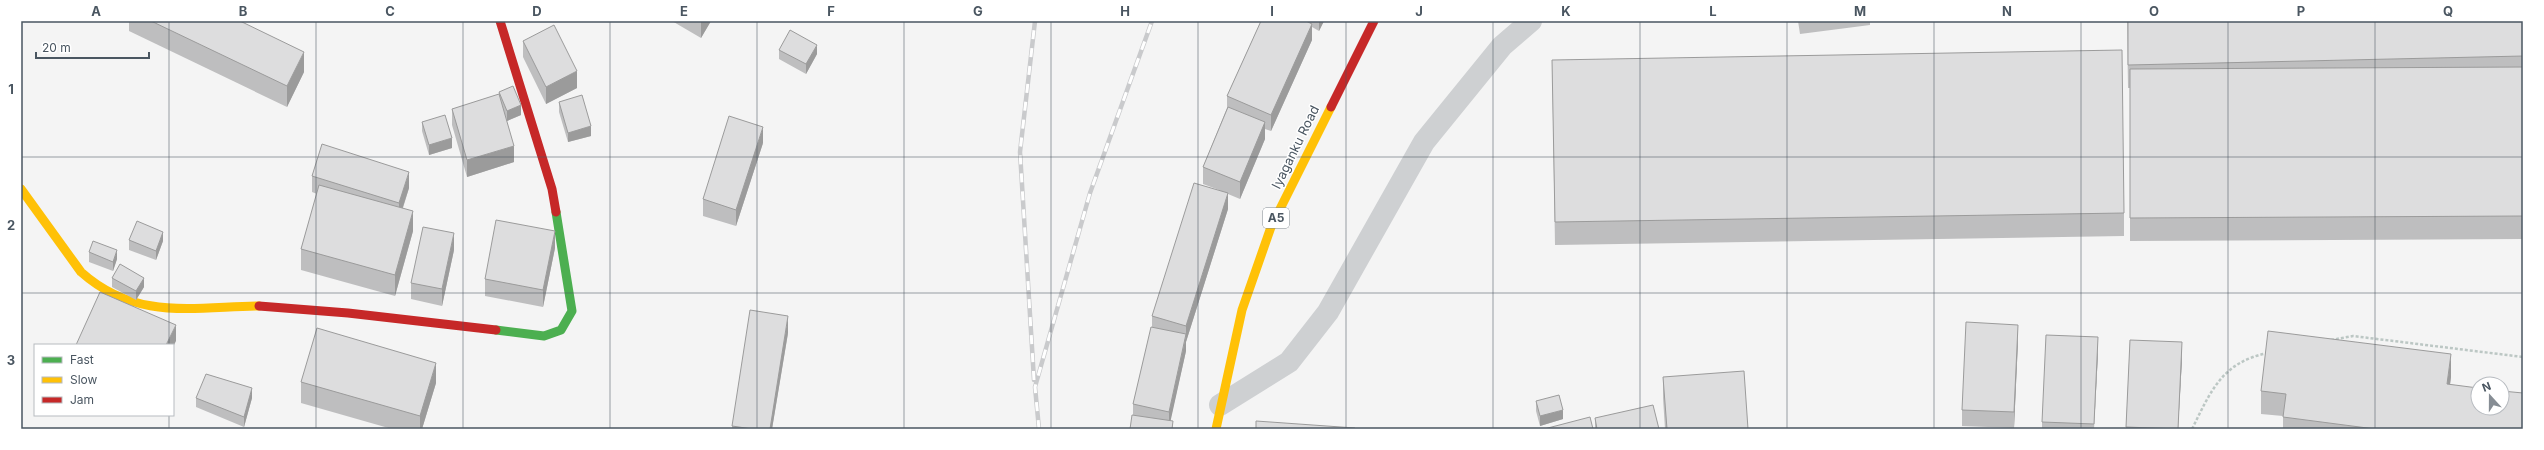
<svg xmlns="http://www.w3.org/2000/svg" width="2544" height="450" viewBox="0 0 2544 450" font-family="Inter,sans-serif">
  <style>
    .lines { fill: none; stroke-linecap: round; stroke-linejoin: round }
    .path { stroke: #bcc7c4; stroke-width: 2.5; stroke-dasharray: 3 2; stroke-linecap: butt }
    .lane { stroke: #ced0d2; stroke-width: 22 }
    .fast { stroke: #4caf50; stroke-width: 9 }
    .slow { stroke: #ffc107; stroke-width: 9 }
    .jam { stroke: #c62828; stroke-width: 9 }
    .rail-casing { stroke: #c9cacc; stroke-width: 4.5 }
    .rail { stroke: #fff; stroke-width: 3; stroke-dasharray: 9; stroke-linecap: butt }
    .wall { fill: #bebebf }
    .shaded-wall { fill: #9b9b9b }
    .building { fill: #ddddde; stroke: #9b9b9b }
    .grid { fill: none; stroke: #4a5661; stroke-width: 1; stroke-opacity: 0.55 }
    .labels { text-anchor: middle; stroke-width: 3; stroke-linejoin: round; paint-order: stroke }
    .shield { fill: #fff; stroke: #808990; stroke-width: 1 }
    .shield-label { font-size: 12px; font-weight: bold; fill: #4a5661 }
    .street-label { font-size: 13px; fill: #4a5661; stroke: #fff }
    .neatline { fill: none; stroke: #4a5661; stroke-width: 1.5 }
    .grid-label { font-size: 13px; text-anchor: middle; font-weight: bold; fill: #4a5661 }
  </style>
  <rect width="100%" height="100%" fill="#f4f4f4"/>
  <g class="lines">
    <path class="path" d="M2331,340L2353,336L2523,357
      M2192,429C2211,391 2222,362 2268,353"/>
    <path class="lane" d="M1220,405L1289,362L1328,312L1424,142L1502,46L1531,21"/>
    <path class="fast" d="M496,330L544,336L561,330L572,311L556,212"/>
    <path class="slow" d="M21,189L81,272C136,321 193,307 259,306
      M1216,429L1242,310L1271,227L1331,107"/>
    <path class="jam" d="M500,21L552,189L556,212
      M1331,107L1374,21
      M259,306L348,313L496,330"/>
    <g class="rail-casing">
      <path id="rail" d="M1034,380L1020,152L1035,21
        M1039,429L1035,387L1090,193L1152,21"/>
    </g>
    <use href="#rail" class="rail"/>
  </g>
  <path class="wall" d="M129,21H240L304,72L287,107L129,31Z
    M672,21H711L701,38Z
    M1261,21H1324L1319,31L1312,27V40L1271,131L1265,129V139L1240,199L1228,194V209L1186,342V351L1170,421L1173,429L1133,415V404L1152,327V316L1219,190L1203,184V167L1227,108V96Z
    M1798,21H1870V25L1800,34Z
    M2127,21H2523V239L2130,241V88H2128Z
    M523,41L577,88L546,104L523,57Z
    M779,50L817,54L806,74L779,59Z
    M1552,60L2124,213V236L1555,245Z
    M499,92L521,115L507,121L506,117L514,162L467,177L452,125V109L499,95Z
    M559,102L591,136L568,142L559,112Z
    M422,122L452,148L429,155L422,131Z
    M763,143L736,226L703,216V199Z
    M312,176L409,188L403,208L413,231L395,296L301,270V249L317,194L312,192Z
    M129,240L163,241L156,260L129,250Z
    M555,248L543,307L485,296V279Z
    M454,250L442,306L411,299V283Z
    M89,252L117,259L113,271L89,262Z
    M112,278L144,287L136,300L112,287Z
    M788,333L772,429H732V426Z
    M2130,340L2182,359L2178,429H2126Z
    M2018,341L2014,428L1962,426V410Z
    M2098,353L2094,429H2042V422Z
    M1663,377L1748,429H1665L1663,398Z
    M2451,377L2450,384L2523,429H2283V416L2261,414V391Z
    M301,382L436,383L422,429H392L301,403Z
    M196,398H252L244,427L196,407Z
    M1536,401L1563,419L1540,426L1536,411Z
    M1595,418L1659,429H1595Z"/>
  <path class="shaded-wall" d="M701,21H711L701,38Z
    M1319,21H1324L1319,31Z
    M1312,24V40L1271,131V115Z
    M817,45V54L806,74V64Z
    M304,52V72L287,107V86Z
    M577,71V88L546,104V87Z
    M521,105V115L507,121V111Z
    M1265,122V139L1240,199V182Z
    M591,126V136L568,142V133Z
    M763,127V143L736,226V210Z
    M452,138V148L429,155V145Z
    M514,146V162L467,177V160Z
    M409,172V188L399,219V203Z
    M1228,193V209L1186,342V351L1169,428V412L1186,336V326Z
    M413,211V231L395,296V275Z
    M555,231V248L543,307V290Z
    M163,232V241L156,260V251Z
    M454,233V250L442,306V289Z
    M117,250V259L113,271V262Z
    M144,278V287L136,300V291Z
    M788,316V333L772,429H770Z
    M176,325V341L173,347V345H166Z
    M2018,325V341L2014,428V412Z
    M2098,337V353L2094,429Z
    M2182,342V359L2178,429Z
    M2451,354V377L2447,407V384Z
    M436,363V383L422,429H420V416Z
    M252,388V398L244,427V417Z
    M1563,410V419L1540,426V416Z"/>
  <path class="building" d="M151,21H240L304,52L287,86Z
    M1261,21H1306L1312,24L1271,115L1227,96Z
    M2128,21H2523V56L2128,65Z
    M554,25L577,71L546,87L523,41Z
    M790,30L817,45L806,64L779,50Z
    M2122,50L2124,213L1555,222L1552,60Z
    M2523,67V216L2130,218V69Z
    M513,86L521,105L507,111L499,92Z
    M499,94L514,146L467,160L452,109Z
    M582,95L591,126L568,133L559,102Z
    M1228,107L1265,122L1240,182L1203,167Z
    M445,115L452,138L429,145L422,122Z
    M729,116L763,127L736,210L703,199Z
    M322,144L409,172L399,203L312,176Z
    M1194,183L1228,193L1186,326L1152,316Z
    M319,185L413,211L395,275L301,249Z
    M496,220L555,231L543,290L485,279Z
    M137,221L163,232L156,251L129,240Z
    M423,227L454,233L442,289L411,283Z
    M93,241L117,250L113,262L89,252Z
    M120,264L144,278L136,291L112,278Z
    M100,292L176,325L166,345H76Z
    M750,310L788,316L770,429H752L732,426Z
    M1966,322L2018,325L2014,412L1962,410Z
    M1151,327L1186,334L1169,412L1133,404Z
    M317,328L436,363L420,416L301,382Z
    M2268,331L2451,354L2447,384L2478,388V408H2502V391L2523,393V429H2375L2283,417L2286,394L2261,391Z
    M2046,335L2098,337L2094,424L2042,422Z
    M2130,340L2182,342L2178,429L2126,427Z
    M1744,371L1748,429H1667L1663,377Z
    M206,374L252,388L244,417L196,398Z
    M1559,395L1563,410L1540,416L1536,401Z
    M1653,405L1659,429H1597L1595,418Z
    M1132,415L1173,421L1172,429H1130Z
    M1590,417L1593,429H1544Z
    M1256,421L1355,428V429H1256Z"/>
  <path class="grid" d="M169,21V345M316,21V429M463,21V429M610,21V429M757,21V429M904,21V429M1051,21V429M1198,21V429M1346,21V429M1493,21V429M1640,21V429M1787,21V429M1934,21V429M2081,21V429M2228,21V429M2375,21V429M21,157H2523M21,293H2523M169,415V429"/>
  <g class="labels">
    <rect class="shield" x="1263" y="208" width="26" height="20" rx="3"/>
    <g class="shield-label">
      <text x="1276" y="222">A5</text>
    </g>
    <g class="street-label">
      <text transform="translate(1295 147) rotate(-64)" y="5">Iyaganku Road</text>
    </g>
  </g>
  <rect width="2544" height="450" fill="none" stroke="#ffffff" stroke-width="44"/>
  <rect x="34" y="344" width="140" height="72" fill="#ffffff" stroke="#b7bbc0"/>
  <rect x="42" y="357" width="20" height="6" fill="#4caf50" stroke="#b7bbc0"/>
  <text x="70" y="364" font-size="12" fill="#4a5661">Fast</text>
  <rect x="42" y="377" width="20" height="6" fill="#ffc107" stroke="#b7bbc0"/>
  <text x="70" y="384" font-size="12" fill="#4a5661">Slow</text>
  <rect x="42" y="397" width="20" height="6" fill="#c62828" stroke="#b7bbc0"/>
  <text x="70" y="404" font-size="12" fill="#4a5661">Jam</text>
  <g transform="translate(2490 396) rotate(339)"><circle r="19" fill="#ffffff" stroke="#b7bbc0"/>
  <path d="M0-3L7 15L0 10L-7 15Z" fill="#868d94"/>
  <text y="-6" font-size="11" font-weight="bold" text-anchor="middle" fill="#4a5661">N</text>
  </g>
  <path d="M36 52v6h113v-6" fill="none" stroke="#4a5661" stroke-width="2"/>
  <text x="42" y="52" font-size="12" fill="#4a5661" stroke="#ffffff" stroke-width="3" paint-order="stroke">20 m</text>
  <rect x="22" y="22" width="2500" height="406" class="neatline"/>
  <g class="grid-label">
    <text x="96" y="16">A</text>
    <text x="243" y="16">B</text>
    <text x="390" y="16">C</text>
    <text x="537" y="16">D</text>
    <text x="684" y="16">E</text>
    <text x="831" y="16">F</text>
    <text x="978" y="16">G</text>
    <text x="1125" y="16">H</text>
    <text x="1272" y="16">I</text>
    <text x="1419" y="16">J</text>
    <text x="1566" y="16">K</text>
    <text x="1713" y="16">L</text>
    <text x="1860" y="16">M</text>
    <text x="2007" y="16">N</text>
    <text x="2154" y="16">O</text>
    <text x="2301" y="16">P</text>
    <text x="2448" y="16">Q</text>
    <text x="11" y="94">1</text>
    <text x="11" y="230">2</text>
    <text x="11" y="365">3</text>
  </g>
</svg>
